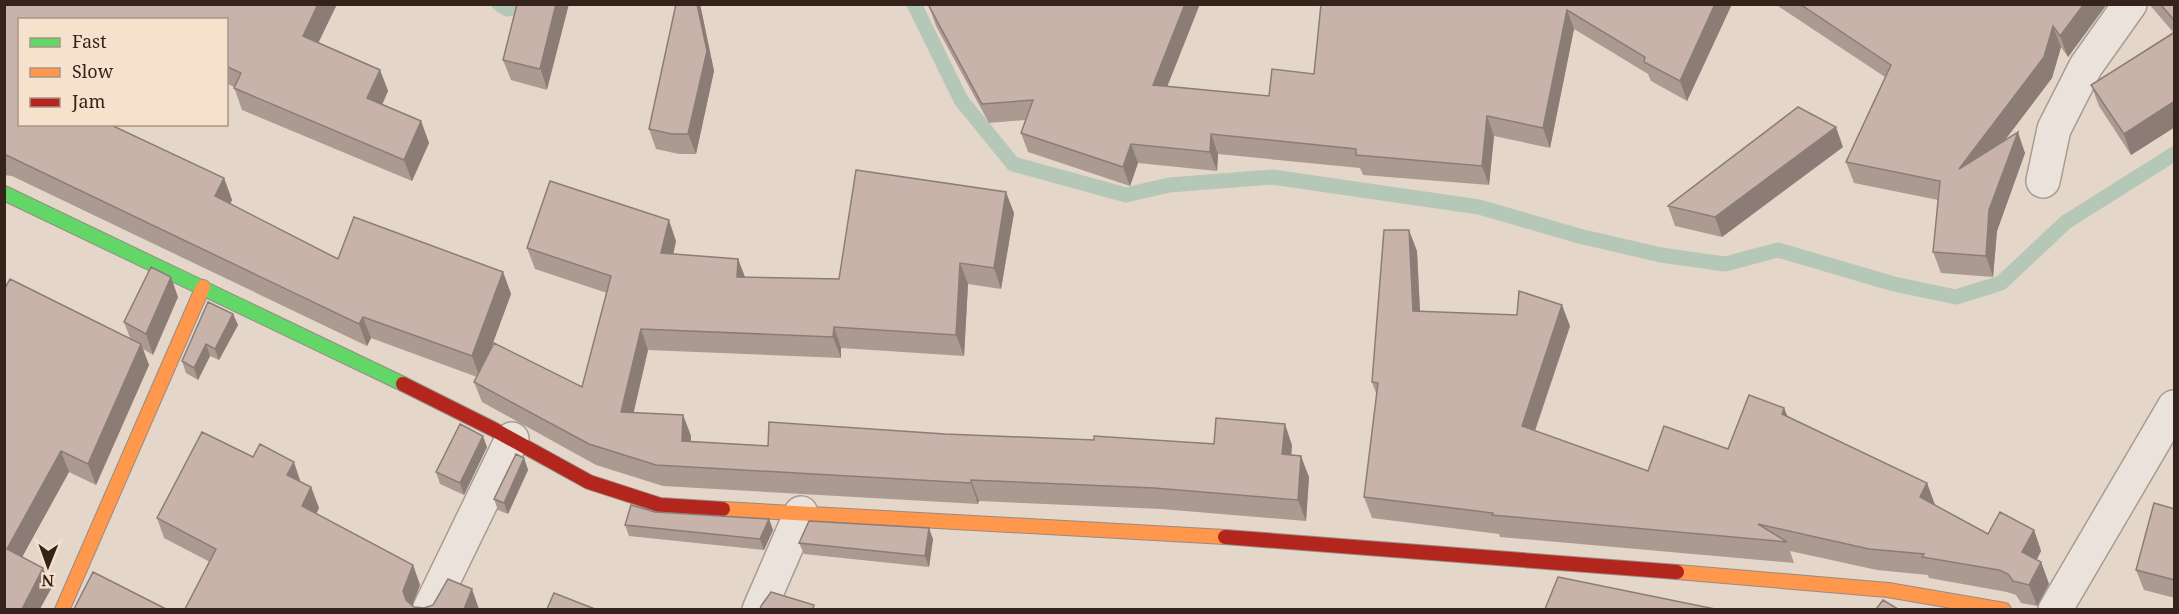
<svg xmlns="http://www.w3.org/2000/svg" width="2179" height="614" viewBox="0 0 2179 614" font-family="'Noto Serif',serif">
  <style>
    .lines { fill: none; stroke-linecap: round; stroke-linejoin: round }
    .stream { stroke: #b5c7b7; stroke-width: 15 }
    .street-casing { stroke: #a89c92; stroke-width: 36 }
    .fast-casing { stroke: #988b82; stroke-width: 16 }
    .slow-casing { stroke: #988b82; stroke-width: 16 }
    .jam-casing { stroke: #988b82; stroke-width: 16 }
    .street { stroke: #ebe3db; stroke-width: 33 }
    .fast { stroke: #63d668; stroke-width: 14 }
    .slow { stroke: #ff974d; stroke-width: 14 }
    .jam { stroke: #b3261e; stroke-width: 14 }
    .wall { fill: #ab9a91 }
    .shaded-wall { fill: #8b7d76 }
    .building { fill: #c7b3a9; stroke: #8b7d76; stroke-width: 1.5 }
  </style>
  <rect width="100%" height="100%" fill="#e4d6c8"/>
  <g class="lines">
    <path class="stream" d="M499,4L507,9L538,4
      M914,4L961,100L1013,164L1126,195L1169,185L1272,177L1479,207L1579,236L1661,255L1725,264L1778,250L1894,284L1956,297L2001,283L2066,222L2174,154"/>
    <g class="street-casing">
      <path id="street" d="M2043,181L2054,129L2086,66L2130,4
        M429,610L512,439
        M759,610L801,513
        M2055,610L2174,407"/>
    </g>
    <g class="fast-casing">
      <path id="fast" d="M4,193L403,384"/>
    </g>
    <g class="slow-casing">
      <path id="slow" d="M723,509L1225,537
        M1677,572L1888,590L2004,610
        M62,610L203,287"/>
    </g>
    <g class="jam-casing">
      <path id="jam" d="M403,384L493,429L589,482L660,505L723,509
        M1225,537L1677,572"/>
    </g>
    <use href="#street" class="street"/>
    <use href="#fast" class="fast"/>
    <use href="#slow" class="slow"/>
    <use href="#jam" class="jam"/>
  </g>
  <path class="wall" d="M4,4H337L318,43L380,70L388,91L382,105L421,121L429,143L412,181L242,110L234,87L226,83V20H20V124L224,178L232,200L230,204L338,259L503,272L511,294L490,351L582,387L607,293L535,269L527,248L676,241L673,254L738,259L745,277L839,279L1014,213L1001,289L968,284L964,356L841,348V358L648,350L633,413L683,415L691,436V442L768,446L945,434L1094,440L1292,445L1291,455L1309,477L1306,521L1161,509L979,501L978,504L663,486L596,465L482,402L474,382L477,377L371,338L367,346L12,176L4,175Z
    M517,4L547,90L511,80L503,60Z
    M676,4H700L714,71L696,154H679L656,149L649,129Z
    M1321,4H1732L1687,101L1651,81L1648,74L1574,29L1550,148L1494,136L1489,185L1363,175L1360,168L1218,154L1217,171L1138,163L1130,186L1028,152L1021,133L1025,120L989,123L936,26L929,6L1168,86L1269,96L1314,74Z
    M1775,4H2107L2068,57L2061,47L2052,78L2005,140L2025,153L1997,231L1993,277L1941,273L1933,252L1938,200L1854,183L1846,162L1885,77Z
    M2149,4H2175V127L2131,155L2099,106L2091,85L2173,32Z
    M1843,147L1722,237L1675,226L1668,206Z
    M1417,251L1420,311L1570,326L1535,431L1648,471L1728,449L1784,408L1788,417L1927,483L1935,505L1988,534L2034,530L2041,551L2037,560L2041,562L2049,584L2037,606L2021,603L2016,595L2007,592L1929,578L1928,575L1877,570L1790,551L1794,563L1500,537L1499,534L1372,518L1364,497L1377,396L1372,382Z
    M4,290L130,338L124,322L178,297L153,355L143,349L149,365L96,485L69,472L22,557L51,589L4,609Z
    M233,314L238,325L219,360L210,356L198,380L186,373L182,361Z
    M487,447L464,495L440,484L436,472Z
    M253,457L311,487L319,508L316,514L413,565L420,585L412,605L414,607L424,608L479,609H185L210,562L164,538L157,518Z
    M524,458L528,470L508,514L498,510L494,499Z
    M2175,509V598L2144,590L2136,570Z
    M655,512L769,519L773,530L764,550L629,536L625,525Z
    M933,539L929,567L804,554L799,543Z"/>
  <path class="shaded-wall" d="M318,4H337L311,58L303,36Z
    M556,4H569L547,90L540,69Z
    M697,4H700L714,71L696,154L688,134Z
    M1185,4H1200L1160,105L1153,85Z
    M1715,4H1732L1687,101L1680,81Z
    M2084,4H2107L2068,57L2060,36Z
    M1567,10L1574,29L1550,148L1543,128Z
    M2053,26L2061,47L2052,78L1967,190L1959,169Z
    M380,70L388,91L375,120L367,98Z
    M2175,101V127L2131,155L2124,134Z
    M1487,116L1494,136L1489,185L1482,166Z
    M421,121L429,143L412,181L404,160Z
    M1836,127L1843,147L1722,237L1715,217Z
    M2018,132L2025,153L1997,231L1993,277L1986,256L1989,210Z
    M1211,134L1218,154L1217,171L1210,152Z
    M1131,144L1138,163L1130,186L1123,167Z
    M224,178L232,200L223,218L215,196Z
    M1006,192L1014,213L1001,289L994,268Z
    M669,220L676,241L669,274L661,253Z
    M1409,230L1417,251L1421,332L1413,311Z
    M738,259L746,280L737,277Z
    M960,263L968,284L964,356L956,335Z
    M503,272L511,294L480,378L472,356Z
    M171,277L178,297L153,355L146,334Z
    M1562,305L1570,326L1529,448L1522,426Z
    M233,314L238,325L219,360L215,349Z
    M363,317L371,338L367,346L359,324Z
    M834,327L841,348V358L833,337Z
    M641,329L648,350L629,433L621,412Z
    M141,344L149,365L96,485L88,464Z
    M206,344L210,356L198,380L194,368Z
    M1784,408L1792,429L1782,414Z
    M683,415L691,436L690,462L682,441Z
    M1285,424L1292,445L1290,475L1282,454Z
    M483,436L487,447L464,495L460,483Z
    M61,451L69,472L15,570L7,549Z
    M1301,456L1309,477L1306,521L1298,500Z
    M524,458L528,470L508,514L504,503Z
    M294,462L301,483L287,475Z
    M971,480L979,501L978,504L971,483Z
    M1927,483L1935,505L1927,518L1920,497Z
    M311,487L319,508L309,527L302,506Z
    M769,519L773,530L764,550L760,539Z
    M929,528L933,539L929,567L925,556Z
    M2034,530L2041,551L2029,573L2022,552Z
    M2041,562L2049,584L2037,606L2029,585Z
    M413,565L420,585L411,609H409L403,591Z
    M43,568L51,589L40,609H22Z
    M472,589L479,609H464Z"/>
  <path class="building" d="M4,4H318L303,36L380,70L367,98L421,121L404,160L234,88L241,73L226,66V20H20V124H109L224,178L215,196L338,259L354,217L503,272L472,356L363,317L359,324L4,154Z
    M517,4H556L540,69L503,60Z
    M676,4H697L707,51L688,134H672L649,129Z
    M932,4H1185L1153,85L1269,96L1272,69L1314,74L1321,4H1715L1680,81L1644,62L1645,57L1567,10L1543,128L1487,116L1482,166L1356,155V149L1211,134L1210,152L1131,144L1123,167L1021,133L1033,100L982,104L929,6Z
    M1800,4H2084L2060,36L2053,26L2044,57L1959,169L2018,132L1989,210L1986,256L1933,252L1940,181L1846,162L1891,65Z
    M2160,4H2175V21Z
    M2175,32V101L2124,134L2091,85Z
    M1798,107L1836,127L1715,217L1668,206Z
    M856,170L1006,192L994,268L960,263L956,335L834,327L833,337L641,329L621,412L683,415L682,441L768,446L769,422L945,434L1094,440V436L1214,444L1216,418L1285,424L1282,454L1301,456L1298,500L1154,488L971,480V483L656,465L589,444L474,382L494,343L582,387L611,276L527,248L550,181L669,220L661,253L738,259L737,277L839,279Z
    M1384,230H1409L1413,311L1517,315L1519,291L1562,305L1522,426L1648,471L1664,426L1728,449L1749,395L1784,408L1782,414L1927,483L1920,497L1988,534L2000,512L2034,530L2022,552L2041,562L2029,585L2013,581L2008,574L1999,570L1922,557L1924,554L1869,549L1758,524L1787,542L1492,515L1493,513L1364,497L1378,383L1372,382Z
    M151,267L171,277L146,334L124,322Z
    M10,279L141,344L88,464L61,451L7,549L43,568L22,609H4V290Z
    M208,302L233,314L215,349L206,344L194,368L182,361Z
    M460,424L483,436L460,483L436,472Z
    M202,432L253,457L260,444L294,462L287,475L311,487L302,506L413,565L403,591L406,600L414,607L424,608L433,605L448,579L472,589L464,609H185L216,549L157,518Z
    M516,454L524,458L504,503L494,499Z
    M2154,503L2175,509V580L2136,570Z
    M631,505L655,512L769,519L760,539L625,525Z
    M809,521L929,528L925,556L799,543Z
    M93,572L166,609H74Z
    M1558,577L1715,609H1545Z
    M771,592L814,605L813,609H760L761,606Z
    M554,593L595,609H547Z
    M1883,600L1898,609H1876Z"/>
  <rect width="2179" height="614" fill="none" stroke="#35221b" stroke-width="12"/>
  <rect x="18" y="18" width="210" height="108" fill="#f6e2cc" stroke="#a99585" stroke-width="1.5"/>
  <rect x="30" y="38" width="30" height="9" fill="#63d668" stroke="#a99585" stroke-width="1.5"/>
  <text x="72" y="48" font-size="18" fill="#35221b">Fast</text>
  <rect x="30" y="68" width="30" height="9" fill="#ff974d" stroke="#a99585" stroke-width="1.5"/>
  <text x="72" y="78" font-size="18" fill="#35221b">Slow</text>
  <rect x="30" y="98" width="30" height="9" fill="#b3261e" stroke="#a99585" stroke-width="1.5"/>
  <text x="72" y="108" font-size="18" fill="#35221b">Jam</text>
  <g transform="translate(48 566) rotate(181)" stroke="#f6e2cc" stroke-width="4.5" paint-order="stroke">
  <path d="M0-4.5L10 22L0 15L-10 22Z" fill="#35221b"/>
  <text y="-9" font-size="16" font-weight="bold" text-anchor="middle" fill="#35221b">N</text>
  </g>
</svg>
